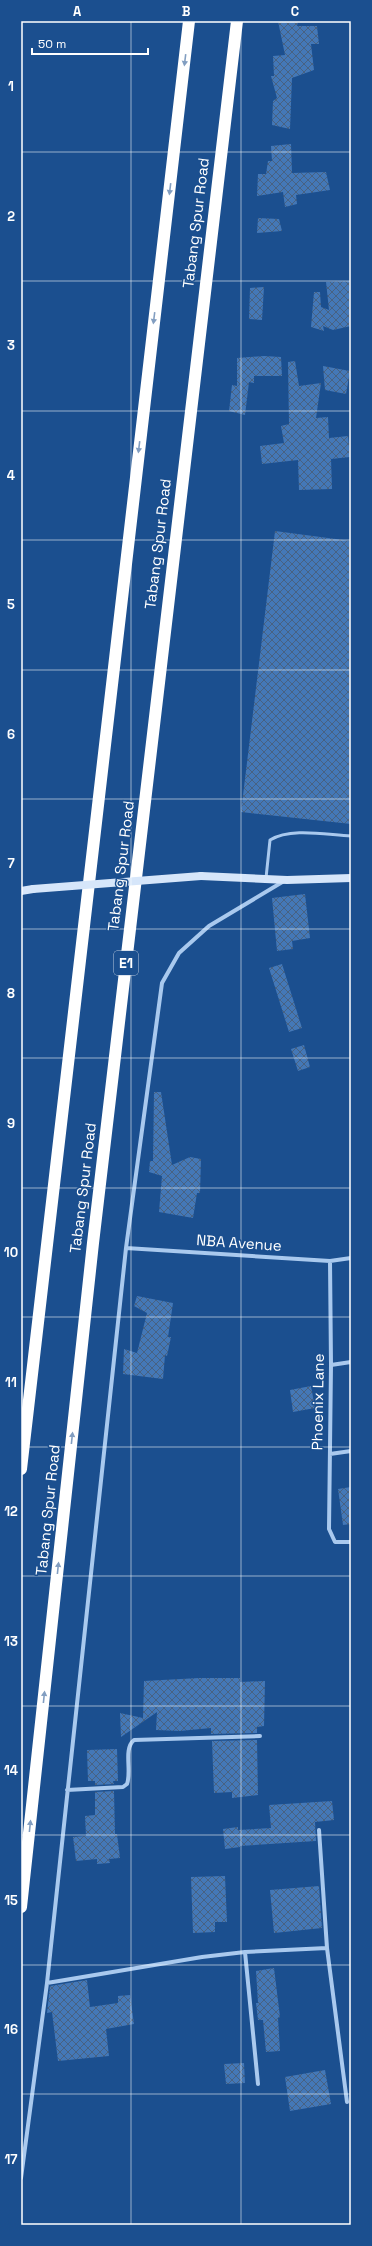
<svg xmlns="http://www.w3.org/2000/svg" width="372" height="2246" viewBox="0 0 372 2246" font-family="'Space Grotesk',sans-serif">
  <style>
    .building { fill: url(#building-cross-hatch) }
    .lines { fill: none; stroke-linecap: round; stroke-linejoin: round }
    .lane { stroke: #a9c9ee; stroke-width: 3 }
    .street { stroke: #a9c9ee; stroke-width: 4 }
    .secondary { stroke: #d6e6fa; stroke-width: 8 }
    .highway { stroke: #fff; stroke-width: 12 }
    .secondary-bridge { stroke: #d6e6fa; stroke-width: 8 }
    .oneway { fill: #829ec1 }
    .grid { fill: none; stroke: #fff; stroke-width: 1; stroke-opacity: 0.55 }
    .labels { text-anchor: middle; stroke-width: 3; stroke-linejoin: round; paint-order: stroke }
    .shield { fill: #1b4f8f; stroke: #bbcadd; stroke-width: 1 }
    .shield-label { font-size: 14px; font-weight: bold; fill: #fff }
    .street-label { font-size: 15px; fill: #fff; stroke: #1b4f8f }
    .neatline { fill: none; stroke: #fff; stroke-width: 1.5 }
    .grid-label { font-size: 13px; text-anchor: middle; font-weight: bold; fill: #fff }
  </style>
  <defs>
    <pattern id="building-cross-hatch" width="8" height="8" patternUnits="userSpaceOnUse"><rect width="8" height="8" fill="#4478b7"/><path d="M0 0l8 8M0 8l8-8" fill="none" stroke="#486282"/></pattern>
  </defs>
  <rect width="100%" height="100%" fill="#1b4f8f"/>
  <path class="building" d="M278,21H298L297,26H317L319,44H311L314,70L292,78L290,129L272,125L273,101L277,98L271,76H274L273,56L285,55Z
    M291,144L292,173L326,172L330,190L296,195L297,204L285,207L283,192L257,196L258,174H266L268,161H272L271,146Z
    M258,218L279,219L282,231L257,233Z
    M351,281V326L333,330L323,326L324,331L311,327L314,292H320L321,307L329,310L326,282Z
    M264,287L262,320L249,319L250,288Z
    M264,356L281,357L282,376H254V383L249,382L245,415L229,411L232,385L237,386V358Z
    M295,361L299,386L321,383L316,418L328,417L329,438L348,436L350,457L331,459L332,489L299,490L298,460L262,464L260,446L284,443L281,426L289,424L288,362Z
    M323,366L350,371L346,394L325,390Z
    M275,531L351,541V824L241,812Z
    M305,894L310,938L292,941L293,949L277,951L272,898Z
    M282,964L302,1028L289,1032L269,968Z
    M304,1045L310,1067L298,1071L291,1049Z
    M154,1092H161L172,1165L190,1157L201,1159L200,1193H197L193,1218L159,1212L162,1176L149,1172L150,1161H153Z
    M137,1296L173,1303L168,1337H171L167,1356L165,1355L163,1379L123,1374L124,1349L137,1353L147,1313L134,1306Z
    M311,1386L315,1408L293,1412L290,1390Z
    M351,1487V1524L343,1525L338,1489Z
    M199,1678H240V1682L265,1681L264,1726L257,1727V1733L211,1734V1728L180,1731L156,1730L157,1712L121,1737L120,1713L143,1718L144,1681Z
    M257,1740L258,1795L232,1798V1792L214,1793L212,1741Z
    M117,1749L118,1781H113L114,1784L95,1785V1781H88L87,1750Z
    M114,1791L115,1834H117L120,1858L109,1859L110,1863L97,1864V1859L76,1861L73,1837L86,1836L85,1816L95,1815V1792Z
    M332,1801L334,1820L315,1822L316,1841L240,1846V1847L225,1849L223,1829L238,1827V1830L271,1828L269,1805Z
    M225,1876L227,1922H215V1932L193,1933L191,1877Z
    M319,1886L322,1928L274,1933L270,1890Z
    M274,1968L280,2017L278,2018L280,2051L266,2052L263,2020H258L256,2003H258L256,1971Z
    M87,1980L90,2007L118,2003V1996L130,1995L134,2024L106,2029L109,2056L58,2061L52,2012L47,2013L50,1986Z
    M244,2063L245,2083L226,2084L224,2064Z
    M325,2070L331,2104L290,2111L285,2077Z"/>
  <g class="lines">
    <path class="lane" d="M266,878L270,840C291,827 327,835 351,836"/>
    <path class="street" d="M126,1248L330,1261L351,1258
      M330,1261L331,1365L329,1529L335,1542H351
      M331,1365L351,1362
      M330,1454L351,1451
      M67,1790L123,1787L127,1784C132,1771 123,1749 134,1740L260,1736
      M319,1830L327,1948
      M245,1952L258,2084
      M47,1983L202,1957L245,1952L327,1948L347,2102
      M21,2178L47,1983L126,1248L162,983L179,953L209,926L284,881"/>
    <path class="secondary" d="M201,876L287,880L351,878
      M21,891L33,889"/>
    <path class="highway" d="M21,1469L189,21
      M21,1907L93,1243L237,21"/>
    <path class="secondary-bridge" d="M33,889L201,876"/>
  </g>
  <defs><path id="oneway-solid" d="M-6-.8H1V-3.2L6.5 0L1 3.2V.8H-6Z"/></defs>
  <g class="oneway">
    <use href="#oneway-solid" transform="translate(185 60) rotate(97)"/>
    <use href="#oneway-solid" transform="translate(170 189) rotate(97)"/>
    <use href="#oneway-solid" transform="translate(154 318) rotate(97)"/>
    <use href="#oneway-solid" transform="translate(139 447) rotate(97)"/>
    <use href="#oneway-solid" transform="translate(72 1438) rotate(-84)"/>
    <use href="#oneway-solid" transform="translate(58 1568) rotate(-84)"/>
    <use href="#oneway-solid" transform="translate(44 1697) rotate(-84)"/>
    <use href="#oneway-solid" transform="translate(30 1826) rotate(-84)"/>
  </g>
  <path class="grid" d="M131,21V2225M241,21V2225M21,152H351M21,281H351M21,411H351M21,540H351M21,670H351M21,799H351M21,929H351M21,1058H351M21,1188H351M21,1317H351M21,1447H351M21,1576H351M21,1706H351M21,1835H351M21,1965H351M21,2094H351"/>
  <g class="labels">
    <rect class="shield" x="114" y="951" width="24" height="24" rx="3"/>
    <g class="shield-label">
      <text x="126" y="968">E1</text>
    </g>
    <g class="street-label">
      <text transform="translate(196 223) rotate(-83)" y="5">Tabang Spur Road</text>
      <text transform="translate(158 544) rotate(-83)" y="5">Tabang Spur Road</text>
      <text transform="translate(121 866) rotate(-83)" y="5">Tabang Spur Road</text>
      <text transform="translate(83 1188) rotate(-83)" y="5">Tabang Spur Road</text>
      <text transform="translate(239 1243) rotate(4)" y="5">NBA Avenue</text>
      <text transform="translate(318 1402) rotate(-89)" y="5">Phoenix Lane</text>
      <text transform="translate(48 1510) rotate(-84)" y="5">Tabang Spur Road</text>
    </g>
  </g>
  <rect width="372" height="2246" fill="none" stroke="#1b4f8f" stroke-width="44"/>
  <path d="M32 48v6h116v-6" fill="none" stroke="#ffffff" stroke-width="2"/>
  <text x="38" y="48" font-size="12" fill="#ffffff" stroke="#1b4f8f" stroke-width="3" paint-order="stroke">50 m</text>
  <rect x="22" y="22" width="328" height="2202" class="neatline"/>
  <g class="grid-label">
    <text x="77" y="16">A</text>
    <text x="186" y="16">B</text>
    <text x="295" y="16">C</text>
    <text x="11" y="91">1</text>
    <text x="11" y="221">2</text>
    <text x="11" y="350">3</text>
    <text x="11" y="480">4</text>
    <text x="11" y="609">5</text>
    <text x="11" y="739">6</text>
    <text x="11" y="868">7</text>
    <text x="11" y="998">8</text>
    <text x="11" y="1128">9</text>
    <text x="11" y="1257">10</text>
    <text x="11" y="1387">11</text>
    <text x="11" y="1516">12</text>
    <text x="11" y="1646">13</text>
    <text x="11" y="1775">14</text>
    <text x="11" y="1905">15</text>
    <text x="11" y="2034">16</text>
    <text x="11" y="2164">17</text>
  </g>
</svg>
